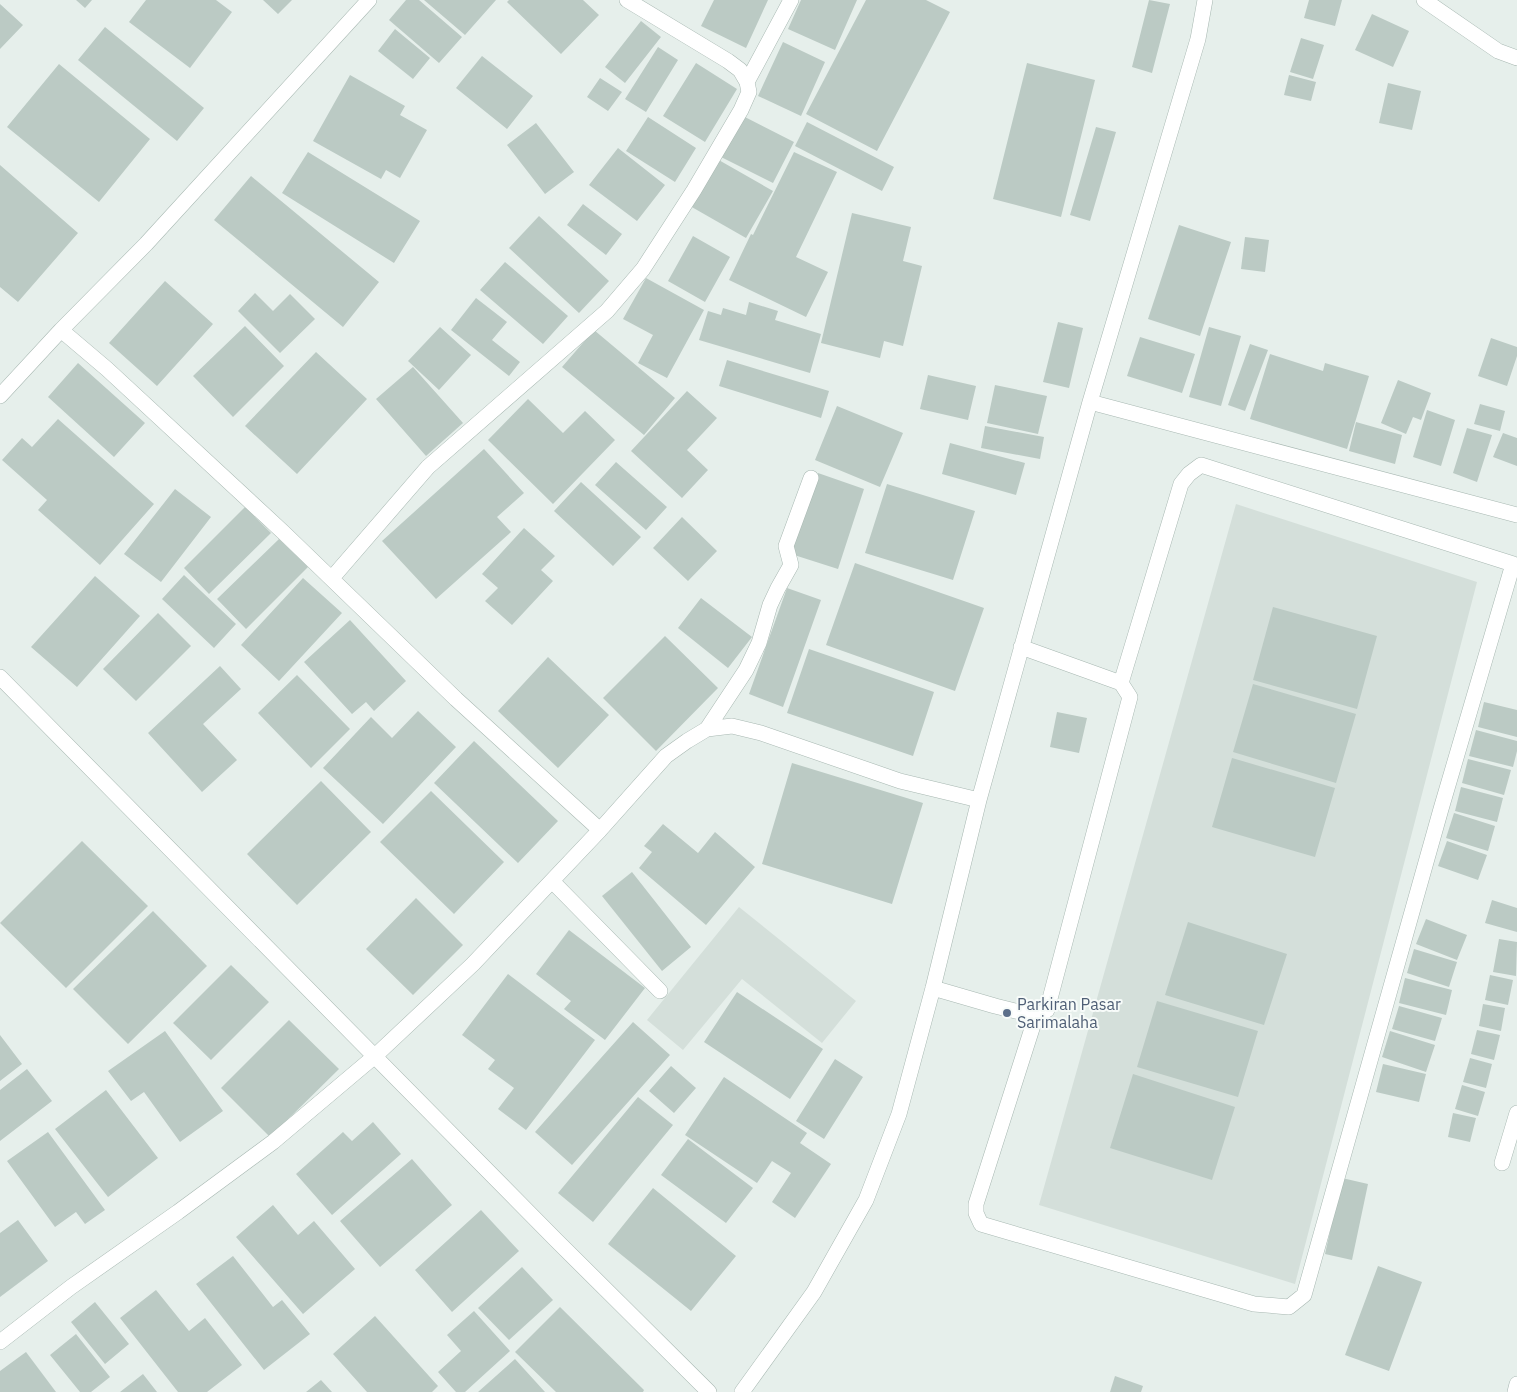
<svg xmlns="http://www.w3.org/2000/svg" width="1517" height="1392" viewBox="0 0 1517 1392" font-family="'IBM Plex Sans',sans-serif">
  <style>
    .built { fill: #d4dfda }
    .building { fill: #bbcac4 }
    .lines { fill: none; stroke-linecap: round; stroke-linejoin: round }
    .minor-casing { stroke: #a8b8b2; stroke-width: 16 }
    .minor { stroke: #fff; stroke-width: 15 }
    .service-dot { fill: #5c6f8a; stroke: #f7fbf9; stroke-width: 2 }
    .labels { text-anchor: middle; stroke-width: 4; stroke-linejoin: round; paint-order: stroke }
    .service-label { font-size: 16px; fill: #4e5e75; stroke: #f7fbf9; text-anchor: start }
  </style>
  <rect width="100%" height="100%" fill="#e6efeb"/>
  <path class="built" d="M1236,504L1477,582L1295,1284L1039,1205Z
    M739,907L856,1001L822,1043L742,979L683,1050L647,1020Z"/>
  <path class="building" d="M76,0H92L85,8Z
    M146,0H216L232,12L190,68L129,22Z
    M263,0H292L278,14Z
    M406,0H419L462,37L439,63L389,20Z
    M424,0H496L465,35Z
    M509,0H583L599,15L561,54L507,2Z
    M714,0H768L746,48L701,26Z
    M801,0H857L835,50L788,29Z
    M866,0H926L950,12L877,151L806,114Z
    M1149,0L1170,4L1152,73L1132,67Z
    M1309,0H1342L1335,26L1304,18Z
    M0,4L23,25L0,49Z
    M1372,14L1409,31L1393,67L1355,50Z
    M641,21L661,37L625,83L605,67Z
    M105,27L204,108L177,141L78,60Z
    M395,29L430,58L413,79L378,51Z
    M1301,38L1324,45L1313,79L1290,72Z
    M783,42L825,62L801,116L758,96Z
    M658,47L678,60L646,112L625,99Z
    M482,56L533,96L507,129L456,88Z
    M696,63L737,89L705,142L663,116Z
    M1027,63L1095,80L1061,217L993,199Z
    M59,64L150,139L99,202L7,127Z
    M350,75L405,106L400,115L427,130L400,178L386,170L381,179L313,141Z
    M1289,75L1316,82L1311,101L1284,95Z
    M600,78L622,92L608,111L587,97Z
    M1388,83L1421,91L1412,130L1379,123Z
    M741,115L794,142L773,183L721,157Z
    M648,117L696,148L675,182L626,151Z
    M807,122L894,167L882,191L795,146Z
    M536,123L574,172L545,194L507,145Z
    M1096,127L1116,132L1090,221L1070,215Z
    M618,148L665,185L637,221L589,185Z
    M308,152L420,221L394,263L282,193Z
    M794,152L837,172L796,257L828,272L806,317L729,280L751,234L753,235Z
    M717,159L773,191L746,238L690,206Z
    M0,165L78,233L18,302L0,287Z
    M251,176L379,282L343,327L214,220Z
    M583,204L622,234L606,255L567,225Z
    M852,213L911,227L903,261L922,266L903,346L884,341L880,358L821,343Z
    M539,216L609,281L579,313L509,248Z
    M1179,225L1231,242L1200,336L1148,319Z
    M693,236L730,257L705,302L668,281Z
    M1245,237L1269,240L1265,272L1241,269Z
    M505,262L568,316L543,344L480,290Z
    M646,278L704,310L667,378L638,363L653,335L623,319Z
    M165,281L213,324L157,386L109,343Z
    M255,293L273,311L290,294L315,319L280,353L238,311Z
    M476,298L507,322L492,340L520,362L509,376L451,330Z
    M749,302L778,311L775,320L821,334L810,373L699,340L708,311L721,315L723,308L746,315Z
    M1058,322L1083,328L1069,388L1043,382Z
    M245,326L284,366L233,417L193,376Z
    M440,327L471,355L439,390L408,361Z
    M1209,327L1241,336L1221,406L1189,397Z
    M594,330L675,398L644,435L562,367Z
    M1140,337L1195,354L1182,393L1127,376Z
    M1491,338L1517,347V356L1507,386L1478,376Z
    M1250,344L1268,350L1245,411L1228,405Z
    M316,352L367,399L297,474L245,426Z
    M1270,354L1323,371L1325,363L1369,376L1347,449L1250,419Z
    M727,360L829,391L821,418L719,386Z
    M78,363L145,423L114,457L48,397Z
    M413,367L463,423L426,456L376,399Z
    M928,375L976,386L968,420L920,409Z
    M1398,380L1431,393L1421,420L1413,417L1406,434L1381,423Z
    M995,385L1047,396L1038,434L987,423Z
    M687,391L717,418L687,450L708,470L682,498L631,451Z
    M528,399L563,433L585,411L615,440L553,504L488,440Z
    M1480,404L1505,411L1500,431L1474,424Z
    M837,406L903,433L880,487L815,460Z
    M1427,410L1455,420L1441,466L1413,457Z
    M58,419L154,504L100,565L38,510L47,500L2,460L22,438L32,447Z
    M1356,422L1402,435L1395,464L1349,451Z
    M985,426L1044,437L1040,459L981,448Z
    M1467,428L1492,435L1477,482L1453,473Z
    M1503,433L1517,438V466L1493,457Z
    M950,443L1025,463L1016,495L942,474Z
    M484,449L524,493L497,517L511,532L436,599L382,541Z
    M616,462L667,507L646,530L595,485Z
    M818,473L864,489L838,569L791,554Z
    M581,482L641,537L613,566L554,511Z
    M887,484L975,511L953,580L865,553Z
    M175,489L211,517L161,582L124,554Z
    M245,507L271,533L209,594L184,568Z
    M682,517L717,551L688,581L653,548Z
    M524,528L555,556L541,570L553,581L512,625L485,601L498,588L482,574Z
    M279,539L308,567L246,629L217,599Z
    M855,563L984,608L955,691L826,645Z
    M184,575L236,624L214,648L162,599Z
    M95,576L140,616L77,687L31,647Z
    M303,578L342,613L279,681L241,645Z
    M787,588L821,600L783,707L749,694Z
    M701,598L752,637L728,668L678,628Z
    M1273,607L1377,636L1357,709L1253,680Z
    M158,613L191,646L136,701L103,669Z
    M350,620L406,681L374,711L366,702L352,714L304,662Z
    M665,636L718,688L656,751L603,698Z
    M809,649L934,692L913,756L787,713Z
    M548,657L609,715L558,768L498,711Z
    M220,666L241,689L203,724L237,760L202,792L148,733Z
    M297,675L350,729L311,768L258,713Z
    M1253,684L1356,714L1336,783L1233,752Z
    M1484,702L1517,710V737L1478,727Z
    M418,711L456,747L383,824L323,768L371,717L392,738Z
    M1057,712L1087,718L1079,753L1050,747Z
    M1476,730L1517,741V751L1513,767L1469,756Z
    M474,741L558,821L518,863L434,783Z
    M1232,758L1335,788L1315,857L1212,827Z
    M1468,759L1511,770L1504,795L1462,783Z
    M792,763L923,803L892,904L762,864Z
    M321,781L371,832L297,905L247,854Z
    M1461,787L1503,798L1497,822L1455,811Z
    M431,791L504,862L454,914L380,842Z
    M1454,813L1495,826L1488,851L1446,838Z
    M663,824L698,853L715,832L755,867L706,925L639,868L652,852L644,846Z
    M82,841L148,906L66,988L0,923Z
    M1447,841L1487,855L1478,880L1438,866Z
    M632,872L691,947L662,971L602,896Z
    M416,898L463,945L413,995L366,949Z
    M1492,900L1517,908V932L1485,923Z
    M153,911L207,966L128,1044L73,989Z
    M1426,919L1467,935L1457,960L1416,944Z
    M1188,922L1287,954L1264,1025L1165,995Z
    M569,930L645,988L605,1040L564,1009L571,1001L536,974Z
    M1499,939L1517,942L1516,976L1493,972Z
    M1414,949L1457,962L1449,987L1407,973Z
    M231,965L269,1002L211,1060L173,1023Z
    M508,974L595,1040L526,1130L498,1109L514,1088L488,1069L495,1060L462,1035Z
    M1490,975L1513,980L1508,1005L1485,1000Z
    M1405,978L1452,990L1446,1015L1399,1003Z
    M737,992L823,1049L790,1099L704,1042Z
    M1157,1001L1258,1031L1238,1097L1137,1067Z
    M1483,1004L1505,1008L1501,1031L1479,1026Z
    M1399,1006L1442,1018L1435,1041L1392,1029Z
    M289,1020L339,1069L270,1137L221,1088Z
    M633,1022L670,1055L572,1165L535,1132Z
    M1477,1030L1500,1035L1494,1060L1471,1054Z
    M165,1031L223,1111L180,1142L144,1092L131,1101L108,1071Z
    M1390,1031L1435,1045L1426,1072L1382,1057Z
    M0,1035L22,1064L0,1081Z
    M1470,1058L1492,1064L1486,1088L1463,1082Z
    M835,1059L863,1077L824,1139L796,1121Z
    M1383,1064L1426,1074L1419,1102L1376,1092Z
    M671,1066L696,1088L674,1113L649,1091Z
    M27,1069L52,1101L0,1141V1090Z
    M1133,1074L1235,1107L1212,1180L1110,1148Z
    M724,1077L807,1133L800,1143L831,1164L795,1218L772,1202L791,1173L772,1161L757,1183L685,1135Z
    M1462,1085L1485,1092L1478,1116L1455,1109Z
    M106,1090L158,1158L108,1197L55,1129Z
    M638,1097L673,1125L593,1222L558,1193Z
    M1453,1113L1476,1118L1470,1142L1448,1137Z
    M373,1122L401,1154L332,1215L296,1174L343,1132L352,1141Z
    M48,1132L105,1210L85,1224L76,1212L55,1227L7,1161Z
    M688,1139L753,1188L726,1223L661,1175Z
    M412,1159L452,1205L380,1267L340,1221Z
    M1342,1178L1368,1184L1352,1260L1325,1254Z
    M653,1188L736,1256L691,1311L608,1244Z
    M273,1205L298,1235L314,1221L355,1269L303,1314L236,1237Z
    M481,1210L519,1251L452,1312L415,1270Z
    M18,1220L48,1261L0,1297V1233Z
    M233,1256L273,1307L282,1300L310,1334L264,1370L196,1284Z
    M1378,1266L1422,1282L1389,1371L1345,1355Z
    M522,1267L553,1300L509,1340L478,1308Z
    M156,1290L189,1331L205,1318L242,1365L207,1392H178L120,1318Z
    M95,1302L129,1344L105,1364L71,1322Z
    M560,1307L644,1390L643,1392H556L515,1352Z
    M474,1311L510,1351L465,1392H456L438,1372L461,1351L447,1335Z
    M375,1316L438,1386L432,1392H367L333,1354Z
    M76,1334L110,1377L91,1392H80L50,1355Z
    M26,1352L56,1392H0V1371Z
    M515,1359L545,1392H478Z
    M143,1374L157,1392H120Z
    M1115,1376L1143,1386L1141,1392H1110Z
    M321,1380L332,1392H306Z"/>
  <g class="lines">
    <g class="minor-casing">
      <path id="minor" d="M1424,0L1498,51L1517,58
        M747,82L791,0
        M61,330L107,369L283,532L456,699L600,830
        M0,396L61,330L146,244L369,0
        M1090,402L1517,515
        M332,578L428,467L607,311L643,269L694,190L741,110L749,92L747,82L740,70L728,61L627,0
        M0,677L556,1240L709,1392
        M707,729L746,670L759,643L770,605L778,588L791,565L786,546L811,478
        M552,881L660,991
        M933,988L995,1006L1036,1016L1047,1010L1130,697L1121,683L1021,647
        M1036,1016L976,1204V1213L981,1224L1254,1304L1289,1307L1304,1295L1441,809L1513,564L1201,465L1189,474L1181,484L1121,683
        M1502,1163L1517,1113
        M0,1342L71,1287L178,1212L273,1142L375,1056L473,964L600,830L666,756L687,741L707,729L732,726L761,733L900,781L979,800
        M742,1392L814,1292L866,1200L899,1114L933,988L979,800L1090,402L1198,39L1205,0
        M1515,1392L1517,1384"/>
    </g>
    <use href="#minor" class="minor"/>
  </g>
  <circle class="service-dot" cx="1007" cy="1013" r="5"/>
  <g class="labels">
    <g class="service-label">
      <text x="1017" y="1010">Parkiran Pasar<tspan x="1017" dy="18">Sarimalaha</tspan></text>
    </g>
  </g>
</svg>
